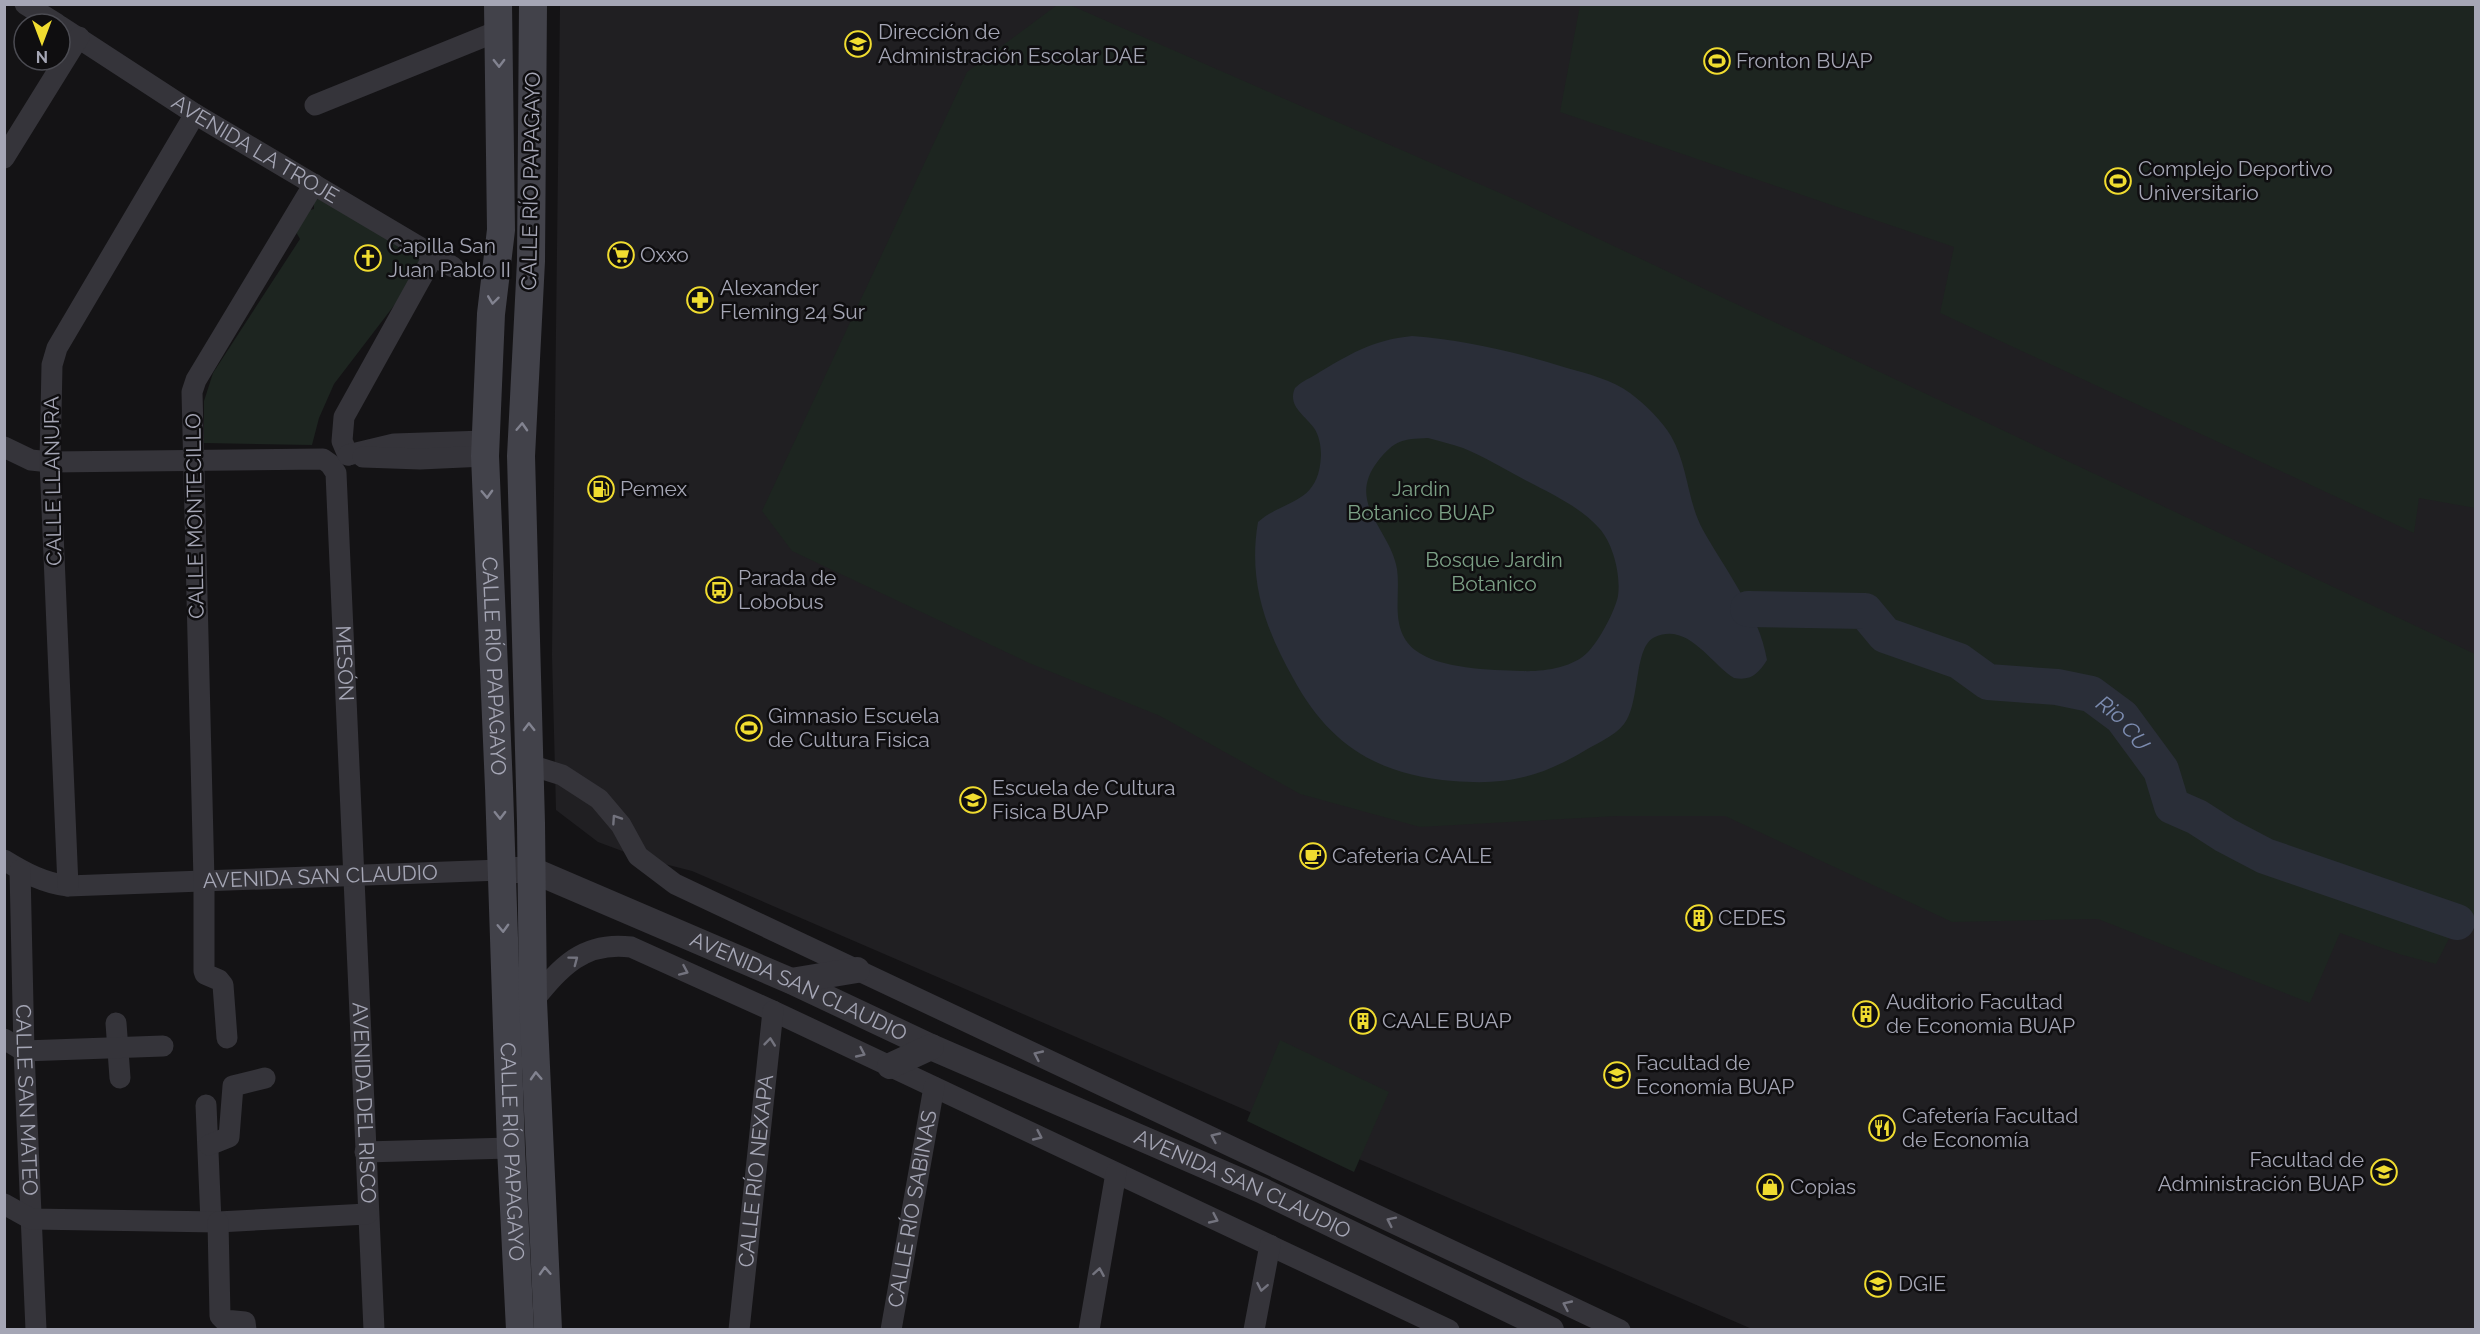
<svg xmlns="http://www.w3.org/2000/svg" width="2480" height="1334" viewBox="0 0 2480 1334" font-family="Raleway,sans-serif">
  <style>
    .built { fill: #201f22 }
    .green { fill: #1d2520 }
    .water { fill: #2a2e38; fill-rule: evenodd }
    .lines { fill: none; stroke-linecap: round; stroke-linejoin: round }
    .river { stroke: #2a2e38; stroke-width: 36 }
    .minor { stroke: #35343a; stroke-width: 21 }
    .tertiary { stroke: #35343a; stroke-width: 26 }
    .secondary { stroke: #42424a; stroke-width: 28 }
    .oneway { stroke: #828390 }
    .oneway2 { stroke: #73737e }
    .labels { text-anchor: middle; stroke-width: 5; stroke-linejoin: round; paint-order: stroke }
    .poi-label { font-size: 21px; fill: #a5a6b5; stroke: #0f0e10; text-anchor: start }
    .street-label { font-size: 21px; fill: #a5a6b5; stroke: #0f0e10 }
    .park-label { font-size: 21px; fill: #7ca086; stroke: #0f0e10 }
    .water-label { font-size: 22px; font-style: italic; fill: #7c8cb0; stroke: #0f0e10 }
  </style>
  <rect width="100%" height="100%" fill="#141315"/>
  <path class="built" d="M560,5H2475V1329H1752L692,871L641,858L598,842L556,810L552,655Z"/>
  <path class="green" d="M1057,5H1070L1523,203L2475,654V928L2457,923L2436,964L2399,954L2340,933L2310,1003L2098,919L1952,922L1725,816H1617L1420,827L1300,794L1160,716L1029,663L792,551L762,511L967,72Z
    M1580,5H2475V508L2419,498L2414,533L1940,313L1954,247L1560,112Z
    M320,191L426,254L399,299L334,384L319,418L312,445L204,443V401L213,373L300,239L296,232L306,211L314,209V202Z
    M1280,1040L1389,1092L1354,1172L1247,1121Z"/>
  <path class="water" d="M1412,336C1465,340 1516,352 1567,368C1588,374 1613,380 1630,393C1645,404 1662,421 1671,436C1688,465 1687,501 1703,530C1726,571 1759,613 1767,660C1758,674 1751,681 1734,678C1710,663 1688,622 1655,637C1633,646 1641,703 1624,724C1614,737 1593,745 1579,754C1535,779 1503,785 1453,781C1378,775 1329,745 1293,678C1265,628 1248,581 1258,522C1286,498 1319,505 1321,455C1321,446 1319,435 1314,428C1305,415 1287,406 1295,388C1301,382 1308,379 1315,375C1348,355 1372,340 1412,336ZM1428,438C1439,441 1452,444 1463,448C1485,457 1506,470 1527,481C1552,494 1580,507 1599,528C1613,543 1621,575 1618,596C1615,611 1599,641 1588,652C1573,668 1542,672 1521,671C1491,670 1439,669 1415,650C1389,629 1401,597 1397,569C1391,530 1345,503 1378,461C1395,440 1402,439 1428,438Z"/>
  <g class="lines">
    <path class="river" id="s1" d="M1748,609L1865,611L1885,635L1959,661L1988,682L2057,687L2091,694L2122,717L2161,770L2172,806L2197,817L2225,835L2265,856L2457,922"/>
    <g class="minor">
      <path d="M25,4L57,24"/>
      <path id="s2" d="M60,26L195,114L453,267"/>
      <path d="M315,105L498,31"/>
      <path d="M4,158L79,37"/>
      <path id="s3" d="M4,447L31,460L50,462L323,459L330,464L336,473L374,1330"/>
      <path d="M348,455L342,441L344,417L434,255"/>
      <path d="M348,455L394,444L485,441"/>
      <path d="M363,457L420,459L485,456"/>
      <path d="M530,765L562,775L599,799L621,825L638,856L675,884L1620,1330"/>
      <path id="s4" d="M4,860C25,873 44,883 68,886L501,870"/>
      <path id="s5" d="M20,870L24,1051L36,1330"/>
      <path d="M68,886L50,462L52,365L57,348L195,114"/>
      <path d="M533,1001C561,967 583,941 631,947L773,1011L1449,1330"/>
      <path d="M116,1023L120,1078"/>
      <path d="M227,1038L223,985L219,980L205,974L204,971V881L192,392L196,380L314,184"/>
      <path d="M4,1039L24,1051L163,1046"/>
      <path d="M206,1105L211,1222"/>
      <path d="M209,1145L229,1137L233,1086L265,1078"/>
      <path d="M365,1152L511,1148"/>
      <path d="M4,1204L31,1219L218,1222L367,1214"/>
      <path d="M218,1222L220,1316L224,1320L245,1322L246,1330"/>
      <path id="s6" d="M739,1330L773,1011"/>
      <path id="s7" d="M891,1330L934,1087"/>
      <path d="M1089,1330L1116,1173"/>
      <path d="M1254,1330L1270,1245"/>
    </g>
    <g class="tertiary">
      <path id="s8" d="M513,870H532L791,981L931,1047L1261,1190L1551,1330"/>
      <path d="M791,981L857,970"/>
      <path d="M890,1066L931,1047"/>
    </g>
    <g class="secondary">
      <path id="s9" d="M498,4L501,230L491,314L485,456L499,788L511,1148L520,1330"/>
      <path d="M533,4L531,261L521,456L531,823L533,1001L548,1330"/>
    </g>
  </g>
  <defs><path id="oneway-chevron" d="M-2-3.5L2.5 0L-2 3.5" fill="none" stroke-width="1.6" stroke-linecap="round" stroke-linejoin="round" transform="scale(1.5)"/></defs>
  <g class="oneway">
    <use href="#oneway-chevron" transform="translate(499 63) rotate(89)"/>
    <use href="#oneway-chevron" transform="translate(493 300) rotate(97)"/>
    <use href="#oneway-chevron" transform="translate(522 427) rotate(-87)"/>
    <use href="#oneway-chevron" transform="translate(487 494) rotate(88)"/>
    <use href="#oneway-chevron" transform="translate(529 727) rotate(-91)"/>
    <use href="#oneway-chevron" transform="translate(500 815) rotate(89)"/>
    <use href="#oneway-chevron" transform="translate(503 928) rotate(88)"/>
    <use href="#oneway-chevron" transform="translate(536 1076) rotate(-93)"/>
    <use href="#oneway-chevron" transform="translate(545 1271) rotate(-93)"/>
  </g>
  <g class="oneway2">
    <use href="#oneway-chevron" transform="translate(616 819) rotate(-124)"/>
    <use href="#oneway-chevron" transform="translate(574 960) rotate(-37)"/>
    <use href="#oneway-chevron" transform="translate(684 971) rotate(24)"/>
    <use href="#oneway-chevron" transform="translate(770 1042) rotate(-84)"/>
    <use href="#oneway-chevron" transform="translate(861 1053) rotate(25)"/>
    <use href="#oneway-chevron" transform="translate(1038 1055) rotate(-155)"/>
    <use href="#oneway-chevron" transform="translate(1038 1136) rotate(25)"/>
    <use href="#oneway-chevron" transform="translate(1215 1137) rotate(-155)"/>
    <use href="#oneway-chevron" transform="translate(1214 1219) rotate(25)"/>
    <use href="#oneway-chevron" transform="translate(1391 1221) rotate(-154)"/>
    <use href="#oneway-chevron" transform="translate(1099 1272) rotate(-80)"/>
    <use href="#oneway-chevron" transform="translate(1262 1287) rotate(101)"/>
    <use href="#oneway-chevron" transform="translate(1567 1305) rotate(-155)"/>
  </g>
  <defs>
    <g id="school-ring" transform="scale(1.35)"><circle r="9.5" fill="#0f0e10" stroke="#f0dc30" stroke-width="1.5"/><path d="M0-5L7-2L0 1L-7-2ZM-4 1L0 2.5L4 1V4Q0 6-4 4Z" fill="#f0dc30"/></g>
    <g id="stadium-ring" transform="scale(1.35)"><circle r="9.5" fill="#0f0e10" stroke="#f0dc30" stroke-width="1.5"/><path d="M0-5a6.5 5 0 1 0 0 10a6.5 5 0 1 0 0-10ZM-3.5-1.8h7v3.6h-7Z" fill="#f0dc30"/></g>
    <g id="supermarket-ring" transform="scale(1.35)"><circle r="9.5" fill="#0f0e10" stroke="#f0dc30" stroke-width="1.5"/><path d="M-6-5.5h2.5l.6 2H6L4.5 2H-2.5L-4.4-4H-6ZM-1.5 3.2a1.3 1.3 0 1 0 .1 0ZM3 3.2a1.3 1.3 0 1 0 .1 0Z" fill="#f0dc30"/></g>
    <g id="church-ring" transform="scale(1.35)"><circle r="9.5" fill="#0f0e10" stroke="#f0dc30" stroke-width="1.5"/><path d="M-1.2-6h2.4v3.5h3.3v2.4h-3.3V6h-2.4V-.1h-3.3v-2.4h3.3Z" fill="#f0dc30"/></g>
    <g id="pharmacy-ring" transform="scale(1.35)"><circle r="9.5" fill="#0f0e10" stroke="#f0dc30" stroke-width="1.5"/><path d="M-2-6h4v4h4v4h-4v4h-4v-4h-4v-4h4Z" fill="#f0dc30"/></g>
    <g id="fuel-ring" transform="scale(1.35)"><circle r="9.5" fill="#0f0e10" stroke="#f0dc30" stroke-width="1.5"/><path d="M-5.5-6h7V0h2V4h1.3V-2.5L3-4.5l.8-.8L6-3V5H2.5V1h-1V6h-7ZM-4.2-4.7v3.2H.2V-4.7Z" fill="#f0dc30"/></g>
    <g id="bus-ring" transform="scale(1.35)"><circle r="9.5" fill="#0f0e10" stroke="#f0dc30" stroke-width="1.5"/><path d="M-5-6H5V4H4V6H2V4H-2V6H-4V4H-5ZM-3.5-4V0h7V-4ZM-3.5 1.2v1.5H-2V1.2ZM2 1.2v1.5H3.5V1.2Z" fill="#f0dc30"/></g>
    <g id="university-ring" transform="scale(1.35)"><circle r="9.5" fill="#0f0e10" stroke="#f0dc30" stroke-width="1.5"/><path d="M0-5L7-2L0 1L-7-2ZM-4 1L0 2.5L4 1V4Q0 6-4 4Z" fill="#f0dc30"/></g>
    <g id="cafe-ring" transform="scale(1.35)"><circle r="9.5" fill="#0f0e10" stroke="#f0dc30" stroke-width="1.5"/><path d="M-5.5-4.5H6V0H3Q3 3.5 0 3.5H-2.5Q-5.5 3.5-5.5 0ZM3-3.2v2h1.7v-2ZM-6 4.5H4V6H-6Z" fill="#f0dc30"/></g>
    <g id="building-ring" transform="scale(1.35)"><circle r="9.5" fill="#0f0e10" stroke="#f0dc30" stroke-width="1.5"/><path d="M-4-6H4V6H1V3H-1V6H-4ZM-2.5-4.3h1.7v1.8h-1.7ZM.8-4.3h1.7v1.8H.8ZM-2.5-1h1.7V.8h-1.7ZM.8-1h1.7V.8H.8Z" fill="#f0dc30"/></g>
    <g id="restaurant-ring" transform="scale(1.35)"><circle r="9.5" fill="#0f0e10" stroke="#f0dc30" stroke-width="1.5"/><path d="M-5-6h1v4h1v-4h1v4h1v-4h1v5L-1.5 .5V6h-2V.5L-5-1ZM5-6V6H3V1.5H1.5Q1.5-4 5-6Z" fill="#f0dc30"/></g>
    <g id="shop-ring" transform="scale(1.35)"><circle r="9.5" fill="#0f0e10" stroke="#f0dc30" stroke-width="1.5"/><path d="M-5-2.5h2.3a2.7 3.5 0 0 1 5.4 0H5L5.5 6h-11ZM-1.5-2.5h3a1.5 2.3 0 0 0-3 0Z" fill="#f0dc30"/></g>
  </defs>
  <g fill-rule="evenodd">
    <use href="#school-ring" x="858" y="44"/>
    <use href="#stadium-ring" x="1717" y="61"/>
    <use href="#stadium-ring" x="2118" y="181"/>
    <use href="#supermarket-ring" x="621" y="255"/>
    <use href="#church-ring" x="368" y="258"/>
    <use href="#pharmacy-ring" x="700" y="300"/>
    <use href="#fuel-ring" x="601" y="489"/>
    <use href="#bus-ring" x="719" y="590"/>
    <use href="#stadium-ring" x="749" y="728"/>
    <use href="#university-ring" x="973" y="800"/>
    <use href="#cafe-ring" x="1313" y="856"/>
    <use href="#building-ring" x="1699" y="918"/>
    <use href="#building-ring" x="1866" y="1014"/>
    <use href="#building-ring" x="1363" y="1021"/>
    <use href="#university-ring" x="1617" y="1075"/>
    <use href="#restaurant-ring" x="1882" y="1128"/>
    <use href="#university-ring" x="2384" y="1172"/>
    <use href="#shop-ring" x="1770" y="1187"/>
    <use href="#university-ring" x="1878" y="1284"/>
  </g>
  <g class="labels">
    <g class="poi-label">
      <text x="878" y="39">Dirección de<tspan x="878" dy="24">Administración Escolar DAE</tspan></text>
      <text x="1736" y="68">Fronton BUAP</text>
      <text x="2138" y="176">Complejo Deportivo<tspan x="2138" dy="24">Universitario</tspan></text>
      <text x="388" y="253">Capilla San<tspan x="388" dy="24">Juan Pablo II</tspan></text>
      <text x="640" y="262">Oxxo</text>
      <text x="720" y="295">Alexander<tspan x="720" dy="24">Fleming 24 Sur</tspan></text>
      <text x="620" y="496">Pemex</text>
      <text x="738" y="585">Parada de<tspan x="738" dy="24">Lobobus</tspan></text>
      <text x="768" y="723">Gimnasio Escuela<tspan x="768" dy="24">de Cultura Fisica</tspan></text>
      <text x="992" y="795">Escuela de Cultura<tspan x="992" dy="24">Fisica BUAP</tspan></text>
      <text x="1332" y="863">Cafeteria CAALE</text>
      <text x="1718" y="925">CEDES</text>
      <text x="1886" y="1009">Auditorio Facultad<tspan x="1886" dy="24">de Economia BUAP</tspan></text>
      <text x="1382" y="1028">CAALE BUAP</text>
      <text x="1636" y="1070">Facultad de<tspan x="1636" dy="24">Economía BUAP</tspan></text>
      <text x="1902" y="1123">Cafetería Facultad<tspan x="1902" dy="24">de Economía</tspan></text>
      <text x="2364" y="1167" text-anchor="end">Facultad de<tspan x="2364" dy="24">Administración BUAP</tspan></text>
      <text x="1790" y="1194">Copias</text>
      <text x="1898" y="1291">DGIE</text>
    </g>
    <g class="street-label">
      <text dy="7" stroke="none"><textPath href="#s2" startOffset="231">AVENIDA LA TROJE</textPath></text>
      <text transform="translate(531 181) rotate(-89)" y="7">CALLE RÍO PAPAGAYO</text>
      <text transform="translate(53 481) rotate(-91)" y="7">CALLE LLANURA</text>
      <text transform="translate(195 516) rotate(-91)" y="7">CALLE MONTECILLO</text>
      <text dy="7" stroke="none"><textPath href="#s3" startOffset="532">MESÓN</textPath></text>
      <text dy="7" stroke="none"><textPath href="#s9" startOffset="663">CALLE RÍO PAPAGAYO</textPath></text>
      <text dy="7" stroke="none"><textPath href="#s4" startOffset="322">AVENIDA SAN CLAUDIO</textPath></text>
      <text dy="7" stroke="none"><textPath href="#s8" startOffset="310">AVENIDA SAN CLAUDIO</textPath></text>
      <text dy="7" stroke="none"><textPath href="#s5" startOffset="230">CALLE SAN MATEO</textPath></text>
      <text dy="7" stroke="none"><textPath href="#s3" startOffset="972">AVENIDA DEL RISCO</textPath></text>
      <text dy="7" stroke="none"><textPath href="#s9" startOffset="1149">CALLE RÍO PAPAGAYO</textPath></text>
      <text dy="7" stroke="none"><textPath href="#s6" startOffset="160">CALLE RÍO NEXAPA</textPath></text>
      <text dy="7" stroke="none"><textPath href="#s8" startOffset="796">AVENIDA SAN CLAUDIO</textPath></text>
      <text dy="7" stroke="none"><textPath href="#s7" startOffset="123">CALLE RÍO SABINAS</textPath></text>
    </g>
    <g class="park-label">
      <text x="1421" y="496">Jardin<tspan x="1421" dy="24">Botanico BUAP</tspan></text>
      <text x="1494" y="567">Bosque Jardin<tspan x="1494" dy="24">Botanico</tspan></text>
    </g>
    <g class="water-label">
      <text dy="8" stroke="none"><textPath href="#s1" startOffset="410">Rio CU</textPath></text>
    </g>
  </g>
  <rect width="2480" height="1334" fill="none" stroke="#a5a6b5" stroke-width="12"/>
  <g transform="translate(42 42) rotate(180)"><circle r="28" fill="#0f0e10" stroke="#4b4b52" stroke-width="1.5"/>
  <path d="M0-4.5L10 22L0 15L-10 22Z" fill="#f0dc30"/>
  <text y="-9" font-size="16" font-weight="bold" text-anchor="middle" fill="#a5a6b5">N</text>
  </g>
</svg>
